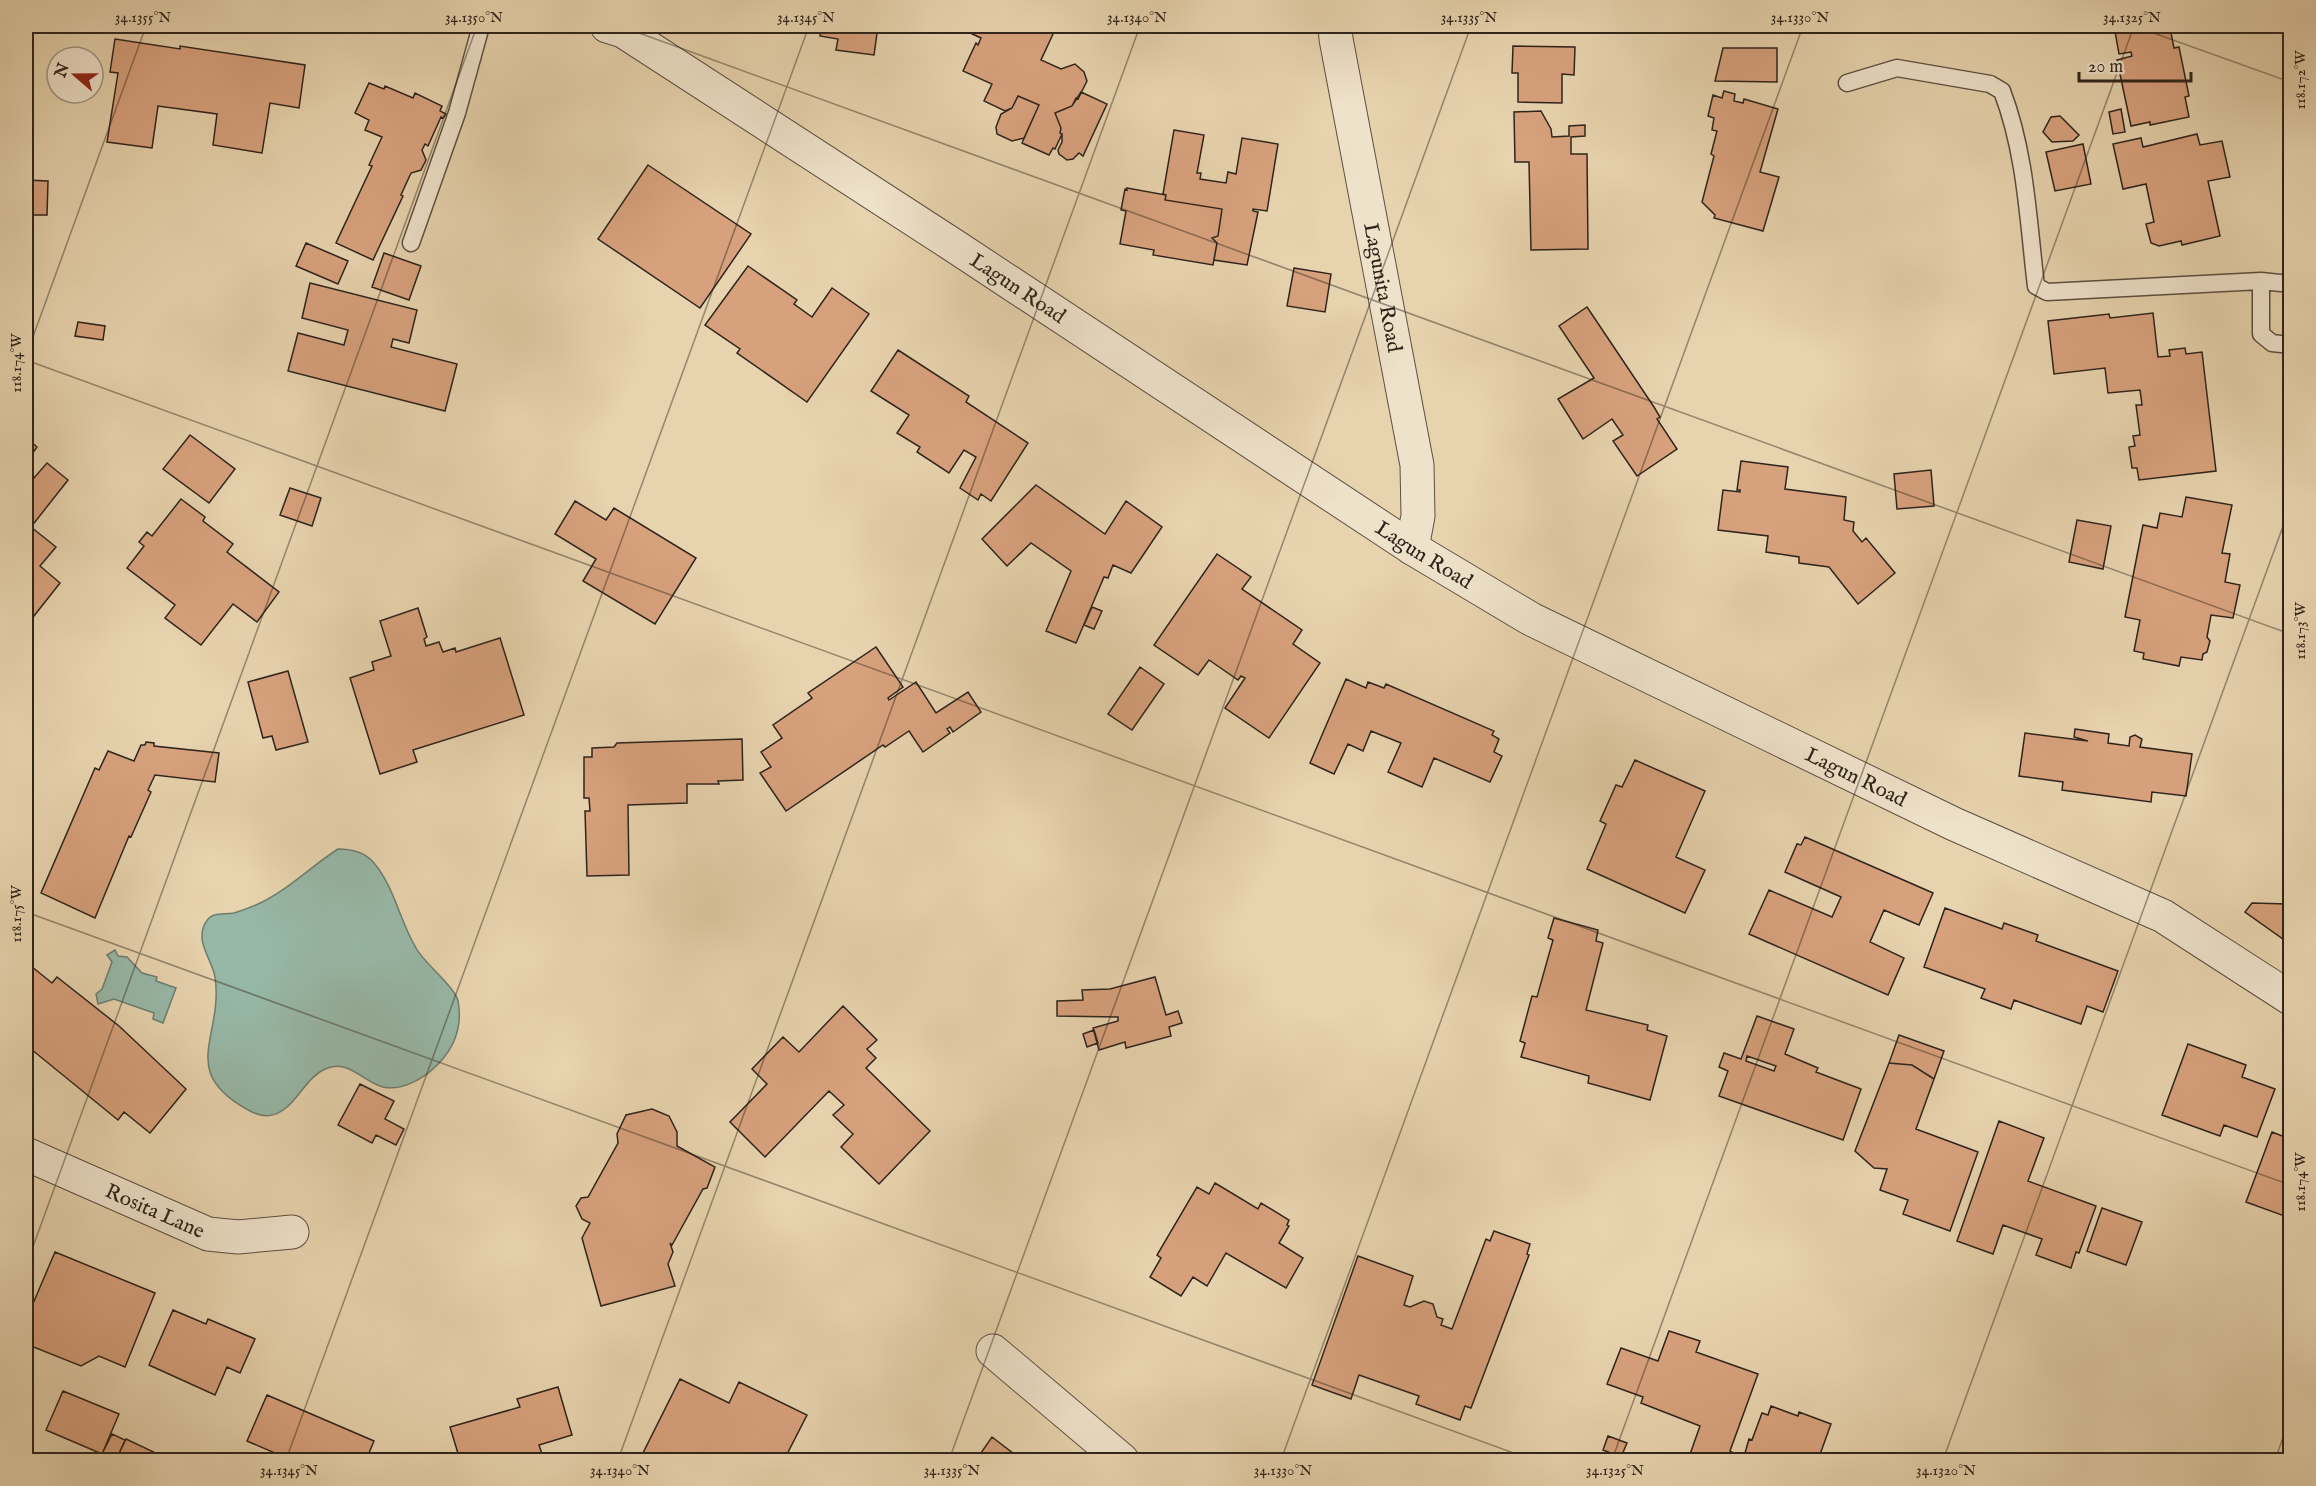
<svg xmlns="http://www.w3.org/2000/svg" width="2316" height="1486" viewBox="0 0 2316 1486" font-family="'IM FELL English',serif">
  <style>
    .water { fill: #97b8a7; stroke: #6d7d6f; stroke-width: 1.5 }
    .building { fill: #d7a17d; stroke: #2e241b; stroke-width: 1.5; fill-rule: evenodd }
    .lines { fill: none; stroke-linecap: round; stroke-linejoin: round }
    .lane-casing { stroke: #5c5040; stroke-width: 19 }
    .street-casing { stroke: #5c5040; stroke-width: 35 }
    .lane { stroke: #efe2ca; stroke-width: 16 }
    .street { stroke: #efe2ca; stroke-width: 33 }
    .ticks { fill: none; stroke: #2e241b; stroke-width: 1.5; stroke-opacity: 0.45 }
    .labels { text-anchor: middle; stroke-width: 4.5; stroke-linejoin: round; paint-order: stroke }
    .street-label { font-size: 21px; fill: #2e241b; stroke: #efe2ca }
    .neatline { fill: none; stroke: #2e241b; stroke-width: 2 }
    .ticks-label { font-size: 15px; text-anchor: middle; fill: #2e241b }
  </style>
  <rect width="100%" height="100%" fill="#e7d3ae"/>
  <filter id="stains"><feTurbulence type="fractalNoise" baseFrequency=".00333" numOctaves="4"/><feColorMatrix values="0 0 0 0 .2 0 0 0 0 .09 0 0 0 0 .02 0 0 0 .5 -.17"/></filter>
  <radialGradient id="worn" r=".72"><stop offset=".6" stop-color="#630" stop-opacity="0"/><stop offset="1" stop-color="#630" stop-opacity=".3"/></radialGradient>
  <path class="water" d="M338,849C351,849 365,852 374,863C395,888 400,922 416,948C424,963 455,987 458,1001C463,1028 453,1051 433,1069C421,1080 400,1091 383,1087C363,1082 348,1058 325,1069C309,1076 300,1096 287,1107C276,1117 263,1118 250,1111C176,1071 224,1038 215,977C212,959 194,941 206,922C212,911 224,915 234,913C241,911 249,908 256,905C286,892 310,867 338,849Z
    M115,950L118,956L127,957L142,973L157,977L156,981L176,988L163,1023L153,1019L154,1013L114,999L98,1004L96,994L102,989L112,962L107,955Z"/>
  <path class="building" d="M821,26H878L874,55L836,50L838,39L820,36Z
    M955,26H1040L1054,32L1041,60L1061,69L1075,64L1084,72L1087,81L1078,99L1076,98L1072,106L1055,113L1061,128L1060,133L1062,134L1055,149L1053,148L1049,155L1022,143L1039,105L1018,96L1012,108L1005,111L984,101L992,84L963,71L976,43L978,45L981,38Z
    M2114,26H2161L2162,30L2170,28L2174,48L2179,47L2189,96L2185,97L2189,117L2150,125V122L2131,126L2117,60L2132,56L2131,52L2119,54Z
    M115,39L180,49V46L305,65L299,108L270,103L262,153L213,145L217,114L158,106L152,148L107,142L118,73L110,72Z
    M1513,46L1575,47L1574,75L1562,74V103L1518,102V73H1512Z
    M1723,48H1777V82L1715,81Z
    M369,83L384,89L385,86L413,98L415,93L442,106L440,111L446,114L443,118L441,117L428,146L425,144L422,150L426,160L421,170L411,173L401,195L403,196L373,260L336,243L372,166L369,165L382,137L365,130L369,120L355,113Z
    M1724,91L1735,94L1734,101L1743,103L1744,99L1778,109L1760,172L1779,177L1763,231L1714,218L1715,215L1702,202L1714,156L1711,154L1717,131L1712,130L1714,118L1708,116L1713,95L1722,98Z
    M1081,92L1107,104L1083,156L1079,153L1073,159L1067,160L1059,154L1058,150L1062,142V134L1060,133L1061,128L1055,113L1072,106Z
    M1018,96L1039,105L1024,138L1012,141L997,134L996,127L1001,114L1012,108Z
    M2121,109L2125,132L2113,134L2109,112Z
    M1541,111L1551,129L1552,137L1569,136V126L1585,125V136L1571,137V154H1587L1588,249L1531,250L1529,162H1515L1514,112Z
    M2060,116L2079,135L2073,141L2052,142L2043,132L2051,117Z
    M1174,130L1204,135L1197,173H1201L1200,179L1226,183L1228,172L1236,174L1242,138L1278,144L1267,211L1253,209V211L1258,212L1247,265L1214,260L1217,243L1212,238L1218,236L1222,209L1165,200L1166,195L1163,194Z
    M2197,134L2200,145L2222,141L2230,177L2208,181L2220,236L2182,245L2181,241L2159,246L2151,243L2146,224L2154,222L2146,184L2123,189L2113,144L2141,138L2143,147Z
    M2083,144L2091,184L2055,191L2046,152Z
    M648,165L751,234L700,308L598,239Z
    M26,180L48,181L47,215H26Z
    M1127,188L1166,195L1165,200L1222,209L1218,236L1212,238L1217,243L1213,265L1153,255L1154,250L1120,244L1126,211L1121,210L1125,189L1127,190Z
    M306,243L348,261L338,284L296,266Z
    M384,253L421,266L409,300L372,287Z
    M748,266L797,300L794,304L812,317L832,288L869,314L807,402L737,353L740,349L705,325Z
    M1294,268L1331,274L1325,312L1287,306Z
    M310,283L417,310L409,343L393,339L391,347L457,364L445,411L288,371L298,333L344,345L348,330L302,318Z
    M1587,307L1654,407L1660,417L1657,419L1677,449L1637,476L1613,441L1623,435L1612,419L1583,439L1558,399L1594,378L1559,326Z
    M2153,313L2158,357L2170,356L2169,350L2185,348L2186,354L2202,352L2216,471L2139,480L2137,468H2132L2129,447L2135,446L2133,436L2140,435L2136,405H2142L2140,390L2108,393L2105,368L2054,374L2048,321L2109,314L2110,318Z
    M78,322L105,326L103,340L75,336Z
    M898,350L969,396L966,402L1028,443L991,501L981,494L978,500L960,488L976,457L964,450L949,473L917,452L920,447L897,433L909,415L871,391Z
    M190,435L235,469L209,503L163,469Z
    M26,437L37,447L26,462Z
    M1741,461L1788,467L1785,489L1846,497L1844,520L1854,522L1853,531L1862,542L1866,538L1895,573L1858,604L1829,567L1799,563V557L1766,552L1768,536L1718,530L1723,490L1740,492V490H1737Z
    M47,463L68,480L31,527L56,547L40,566L60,583L26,626V487Z
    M1931,470L1934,506L1897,509L1894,474Z
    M1036,485L1105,534L1126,501L1162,527L1131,573L1113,565L1108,578L1104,577L1076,643L1046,631L1071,571L1031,543L1007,566L982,539Z
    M290,488L321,498L312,526L280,515Z
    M2186,497L2232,505L2222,553L2230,554L2225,582L2240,585L2233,618L2211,615L2207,637L2210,641L2207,652L2203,654L2202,660L2181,657L2179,666L2143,659L2144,653L2134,651L2140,620L2125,617L2143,525L2157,528L2160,513L2182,517Z
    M181,499L205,517L203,521L233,544L227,552L279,592L257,622L233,604L201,645L165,618L175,605L127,568L144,546L139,542L147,532L152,536Z
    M575,501L606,520L614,508L696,558L655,624L583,581L596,559L555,534Z
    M2077,520L2111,526L2103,569L2069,562Z
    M1217,554L1251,577L1242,589L1302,630L1293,644L1320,663L1269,738L1225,708L1245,678L1241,676L1238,680L1209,660L1198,675L1154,645Z
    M1092,607L1102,611L1094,629L1084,625Z
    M418,608L427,637L424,639L426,646L439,642L443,652L455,648L456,652L500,638L524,715L413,750L417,762L380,774L350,678L374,670L372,662L391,656L380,621Z
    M876,647L903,687L888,698L889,700L916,682L936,713L968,692L981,712L953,732L950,727L947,729L950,733L923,752L909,731L885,747L883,745L786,811L760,773L771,767L761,752L782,738L773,725L812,698L808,693Z
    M1140,667L1164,684L1132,730L1108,714Z
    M288,671L308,742L276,750L272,736L263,738L248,682Z
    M2290,675V721H2288L2283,676Z
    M1346,679L1366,688L1368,682L1384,688L1386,684L1494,731L1492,735L1499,739L1494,752L1502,756L1490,782L1434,758L1422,787L1388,772L1401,743L1371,731L1363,751L1348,744L1334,774L1310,763Z
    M2075,729L2109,734L2108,743L2129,746L2130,737L2135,735L2142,739L2140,747L2192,754L2186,796L2152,792L2151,802L2062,790L2063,782L2019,776L2025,733L2088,741L2074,737Z
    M742,739L743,780L718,781L719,784H687V803L628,805L629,875L587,876L585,811H590L589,798H584V757H592V748L614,747L617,743Z
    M146,742L154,743V746L219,753L215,782L155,775L148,790L151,792L131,837L129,836L95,918L41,893L95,768L99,770L108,751L134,761L141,745H145Z
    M1635,760L1705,791L1676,857L1705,870L1685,913L1587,869L1606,824L1600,821L1616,785L1622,787Z
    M1805,837L1933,893L1919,925L1884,910L1870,942L1904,958L1888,995L1749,934L1769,890L1832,917L1841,897L1785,872L1797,844L1801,845Z
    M2252,903L2290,904V944L2245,912Z
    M1945,908L2002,929L2004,923L2038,935L2036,941L2118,971L2103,1012L2087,1006L2081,1024L2014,1000L2011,1009L1981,998L1985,989L1924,967Z
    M1554,918L1598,930L1596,941L1603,943L1586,1010L1648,1025L1647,1030L1667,1036L1650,1100L1588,1083L1589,1076L1521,1057L1525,1043L1520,1041L1532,996L1537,997L1553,940L1548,938Z
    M26,962L52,983L57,977L119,1026L186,1089L150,1133L124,1112L118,1120L26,1045Z
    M1155,977L1166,1015L1178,1011L1182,1023L1169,1027L1171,1036L1126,1048L1125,1042L1099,1050L1093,1028L1118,1021V1017L1057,1016V1001L1083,1000L1082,990L1110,989Z
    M843,1006L877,1040L867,1049L876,1058L866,1068L930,1131L879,1184L841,1147L853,1134L833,1115L844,1105L829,1091L765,1157L730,1122L767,1084L752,1069L783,1037L799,1052Z
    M1757,1016L1794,1029L1785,1054L1818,1068L1816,1072L1861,1089L1843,1140L1719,1096L1728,1071L1719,1067L1724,1053L1741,1059ZM1747,1056L1776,1066L1774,1071L1746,1061Z
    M1094,1030L1098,1043L1087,1047L1083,1034Z
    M1899,1035L1944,1051L1934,1079L1912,1065L1889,1063Z
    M2188,1044L2246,1065L2242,1077L2275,1089L2257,1137L2224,1125L2220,1136L2162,1115Z
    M1889,1063L1912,1065L1934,1079L1916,1129L1978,1152L1950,1231L1903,1214L1908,1200L1880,1190L1887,1169L1874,1168L1855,1151Z
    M360,1084L394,1101L385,1119L404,1129L396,1145L376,1135L372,1143L338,1125Z
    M652,1109L669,1116L677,1132V1146L715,1167L707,1188L703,1189L672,1245L670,1243L673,1252L668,1264L675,1286L601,1306L582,1238L590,1223L582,1219L576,1206L581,1198L588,1197L618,1143L617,1134L626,1115Z
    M1999,1121L2044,1138L2028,1181L2096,1206L2079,1253L2076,1252L2071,1268L2036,1255L2042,1239L2003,1225L1993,1254L1957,1241Z
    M2272,1132L2290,1139V1218L2246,1202Z
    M1215,1183L1258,1209L1261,1203L1289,1220L1287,1225L1289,1226L1279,1243L1303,1258L1286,1288L1226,1253L1207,1286L1193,1277L1181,1296L1150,1277L1161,1258L1157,1255L1197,1187L1209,1194Z
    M2102,1208L2142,1222L2126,1265L2087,1251Z
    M1494,1231L1530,1244L1527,1254L1529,1255L1471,1408L1465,1406L1460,1420L1416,1404L1419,1396L1359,1375L1351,1399L1312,1385L1358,1256L1413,1276L1404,1305L1410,1307L1424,1301L1433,1304L1437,1317L1443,1319L1441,1325L1452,1329L1486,1239L1490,1241Z
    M55,1252L155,1293L125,1367L99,1356L81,1366L26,1344V1336L31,1322L26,1320Z
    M173,1310L206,1324L208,1319L255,1339L240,1373L227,1367L215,1395L149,1365Z
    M1669,1331L1700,1341L1696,1352L1758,1374L1730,1451L1732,1452L1729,1460H1688L1700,1426L1641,1403L1643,1397L1607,1384L1621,1348L1658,1361Z
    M680,1379L729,1403L739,1382L807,1415L784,1460H653L642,1455Z
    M558,1387L572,1435L539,1445L544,1460L559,1455L560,1460H460L450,1427L520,1407L517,1399Z
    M63,1391L119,1414L102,1454L46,1430Z
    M267,1395L374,1441L366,1460H291L247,1441Z
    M1771,1406L1798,1416L1799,1412L1831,1424L1818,1460H1743L1749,1439L1752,1440L1762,1413L1768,1415Z
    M112,1434L125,1440L116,1460H99Z
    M1608,1436L1627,1443L1621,1457L1603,1450Z
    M992,1437L1022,1460H1023H976Z
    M126,1439L160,1455L157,1460H116Z"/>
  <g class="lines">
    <g class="lane-casing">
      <path id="lane" d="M1847,83L1897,68L1990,84L2002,91C2026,154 2028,220 2036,286L2047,292L2261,281V334L2272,343L2290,345
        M411,243L457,113L481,26
        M2261,281L2290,284"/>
    </g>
    <g class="street-casing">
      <g id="street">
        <path id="s1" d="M607,26L623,31L953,245L1412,548L1531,619L1954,824L2163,916L2290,998"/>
        <path id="s2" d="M1335,26L1336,39L1417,465L1418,516L1412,548"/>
        <path id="s3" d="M26,1154L208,1234L238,1237L292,1232"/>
        <path d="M993,1351L1122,1460"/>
      </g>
    </g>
    <use href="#lane" class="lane"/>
    <use href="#street" class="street"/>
  </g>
  <path class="ticks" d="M620,26L2290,634M2134,26L2290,82M26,356L146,26M26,360L2290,1185M26,912L1533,1460M26,1266L477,26M286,1460L809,26M618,1460L1140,26M949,1460L1471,26M1281,1460L1803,26M1612,1460L2134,26M1943,1460L2290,507M2275,1460L2290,1418"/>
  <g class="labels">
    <g class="street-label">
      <text dy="7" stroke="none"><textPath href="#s2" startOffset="266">Lagunita Road</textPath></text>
      <text dy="7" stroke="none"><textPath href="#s1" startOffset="488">Lagun Road</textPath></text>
      <text dy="7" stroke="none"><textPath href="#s1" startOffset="974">Lagun Road</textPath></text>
      <text dy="7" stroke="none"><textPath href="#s1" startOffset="1460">Lagun Road</textPath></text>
      <text dy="7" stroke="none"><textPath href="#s3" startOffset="141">Rosita Lane</textPath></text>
    </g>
  </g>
  <rect width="2316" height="1486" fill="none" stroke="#e7d3ae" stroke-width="66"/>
  <g transform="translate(75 75) rotate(290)"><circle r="28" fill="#efe2ca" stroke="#a29684" stroke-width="1.5"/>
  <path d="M0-4.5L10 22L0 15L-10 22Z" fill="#8f2418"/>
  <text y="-9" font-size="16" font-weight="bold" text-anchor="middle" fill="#2e241b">N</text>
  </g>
  <path d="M2079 72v9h112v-9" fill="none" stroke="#2e241b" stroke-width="3"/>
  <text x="2088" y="72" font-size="18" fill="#2e241b" stroke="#efe2ca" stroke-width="4.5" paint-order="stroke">20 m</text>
  <rect x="33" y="33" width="2250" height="1420" class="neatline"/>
  <g class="ticks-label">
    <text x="143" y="22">34.1355°N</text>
    <text x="474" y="22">34.1350°N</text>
    <text x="806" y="22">34.1345°N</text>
    <text x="1137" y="22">34.1340°N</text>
    <text x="1469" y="22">34.1335°N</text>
    <text x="1800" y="22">34.1330°N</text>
    <text x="2132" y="22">34.1325°N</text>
    <text transform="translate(2300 80) rotate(-90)" y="5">118.172°W</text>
    <text transform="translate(16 363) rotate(-90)" y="5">118.174°W</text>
    <text transform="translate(2300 631) rotate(-90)" y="5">118.173°W</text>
    <text transform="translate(16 914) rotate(-90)" y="5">118.175°W</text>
    <text transform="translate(2300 1182) rotate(-90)" y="5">118.174°W</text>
    <text x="289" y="1475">34.1345°N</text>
    <text x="620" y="1475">34.1340°N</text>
    <text x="952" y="1475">34.1335°N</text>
    <text x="1283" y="1475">34.1330°N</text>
    <text x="1615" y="1475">34.1325°N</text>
    <text x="1946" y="1475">34.1320°N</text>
  </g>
  <rect width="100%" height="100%" filter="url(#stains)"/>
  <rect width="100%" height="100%" fill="url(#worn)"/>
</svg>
